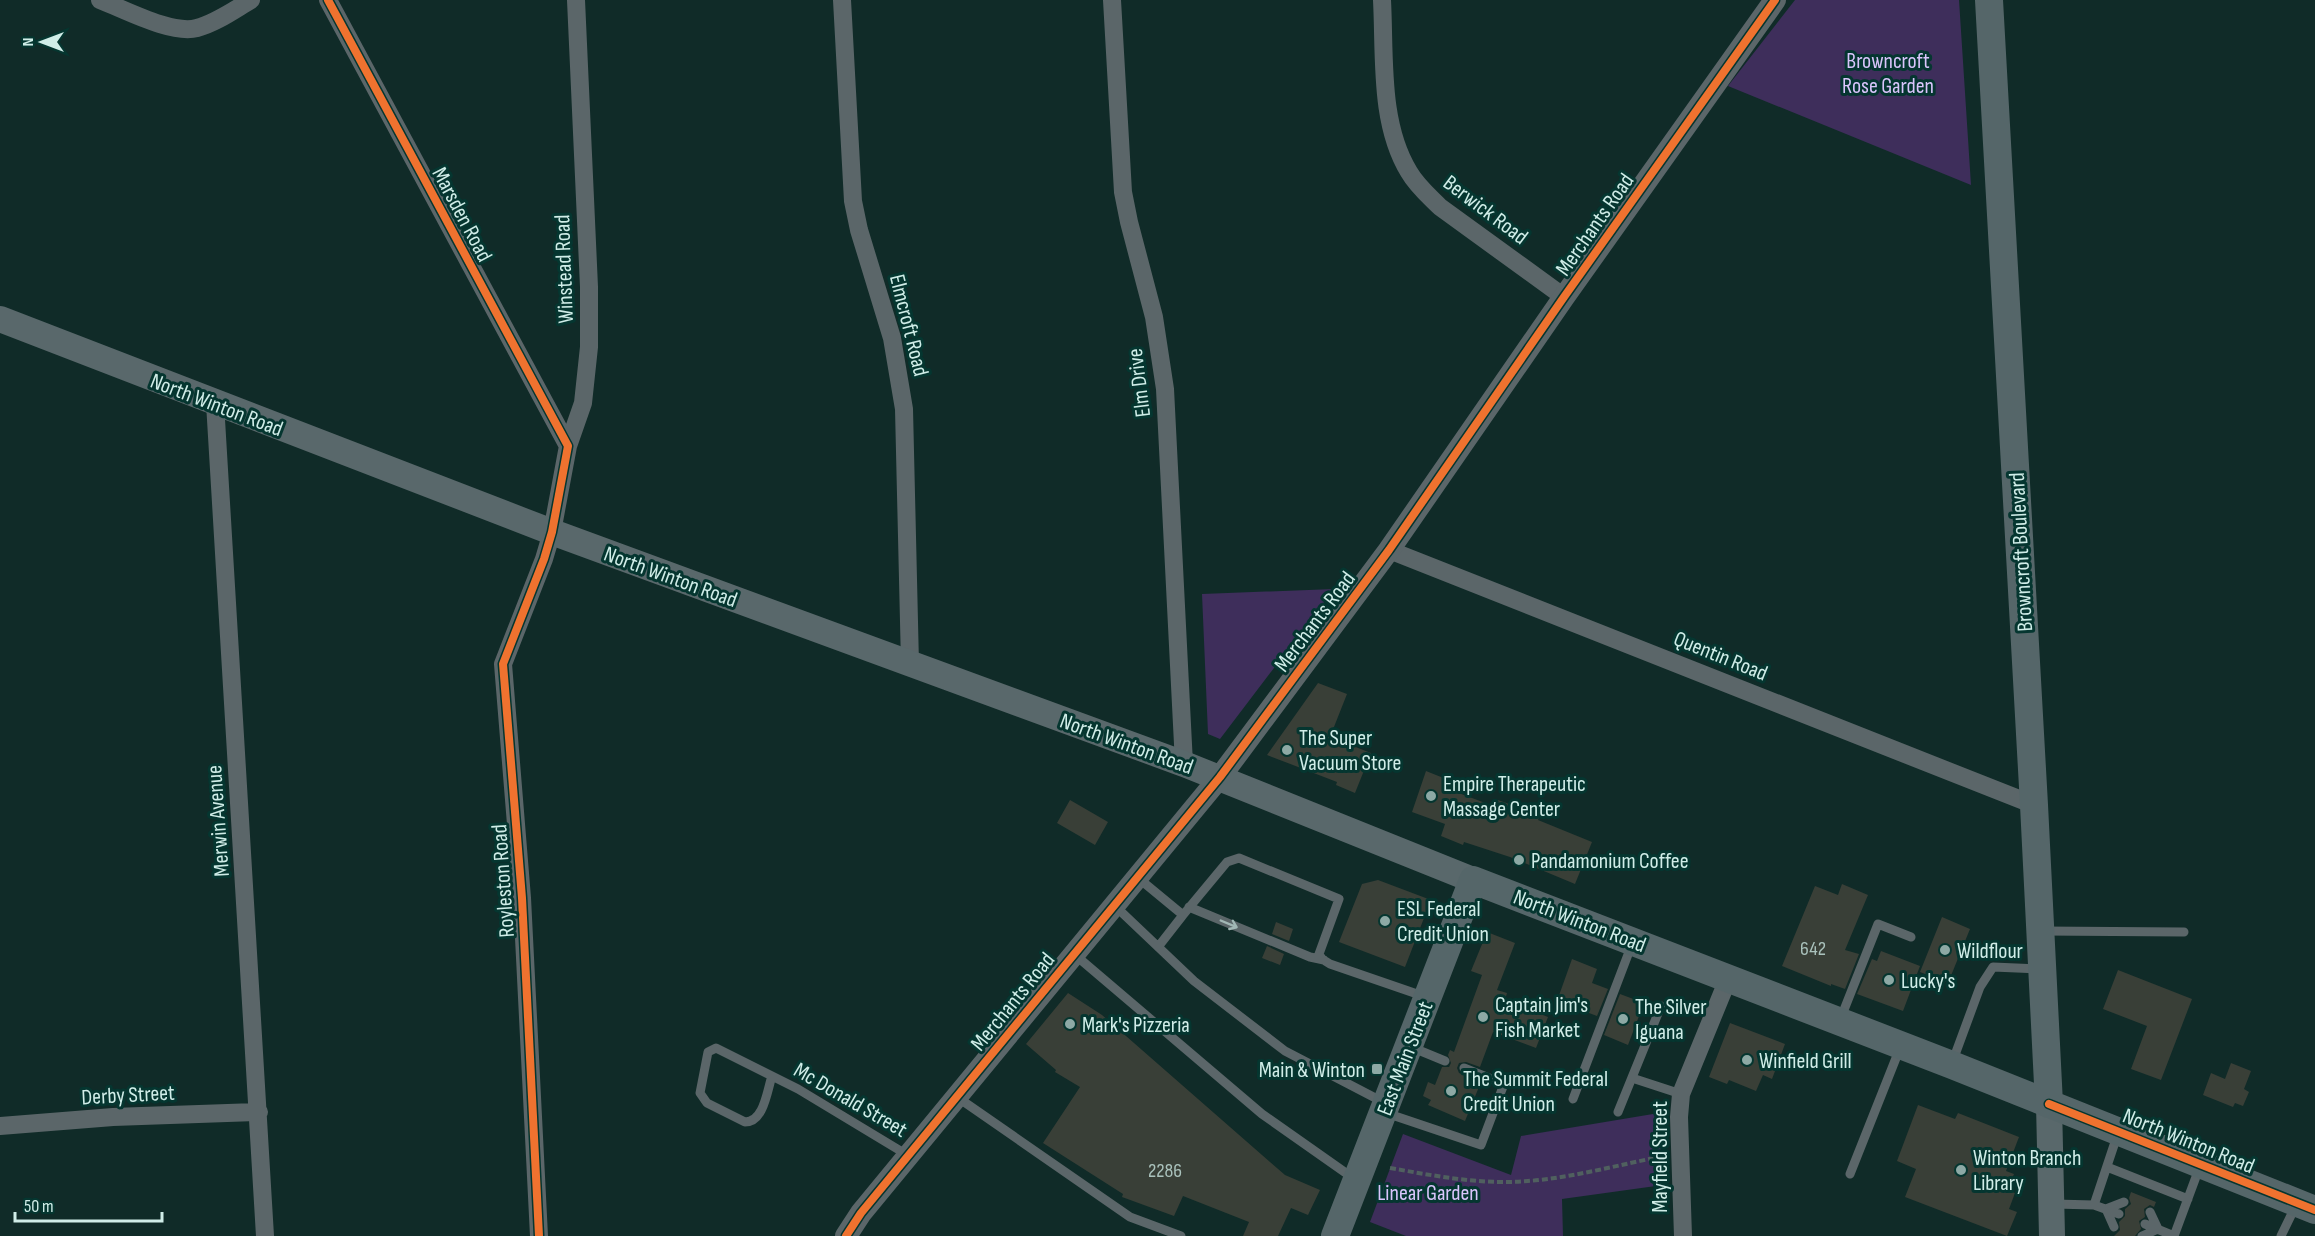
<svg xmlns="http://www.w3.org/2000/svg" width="2315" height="1236" viewBox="0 0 2315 1236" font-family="'Sofia Sans Condensed',sans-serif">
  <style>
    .green { fill: #3e2e5b }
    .building { fill: #393f37 }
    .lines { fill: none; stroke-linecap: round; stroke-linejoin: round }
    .path { stroke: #50605f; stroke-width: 4; stroke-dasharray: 6 3; stroke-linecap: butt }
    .service { stroke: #5b6669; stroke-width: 9 }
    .minor { stroke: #5b6669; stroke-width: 18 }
    .tertiary { stroke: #5b6669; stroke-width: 22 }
    .secondary { stroke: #59686b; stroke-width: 26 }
    .primary { stroke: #556669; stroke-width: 28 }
    .cycleway-casing { stroke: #053630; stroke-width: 11 }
    .cycleway { stroke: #ef722f; stroke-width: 8 }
    .oneway { stroke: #a1b7b5 }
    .poi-dot { fill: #8da9a5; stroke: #053630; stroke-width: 2 }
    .labels { text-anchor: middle; stroke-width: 6; stroke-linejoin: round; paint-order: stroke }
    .number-label { font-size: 20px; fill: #aac2bc }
    .park-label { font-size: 22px; fill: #dac5fc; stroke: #053630 }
    .street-label { font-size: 22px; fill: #d0ede8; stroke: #053630 }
    .poi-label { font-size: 22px; fill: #d0ede8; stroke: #053630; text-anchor: start }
  </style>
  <rect width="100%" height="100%" fill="#102b28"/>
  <path class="green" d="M1795,0H1959L1971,185L1728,86Z
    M1334,589L1220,739L1208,734L1202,594Z
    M1659,1113L1663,1185L1562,1199L1563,1236H1406L1370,1222L1403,1134L1511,1175L1521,1136Z"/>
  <path class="building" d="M1318,683L1347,694L1330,737L1371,753L1355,793L1336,785L1337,782L1267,755Z
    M1426,771L1451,781L1448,789L1496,807L1498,800L1540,815L1538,820L1592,842L1575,884L1510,857L1464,842L1463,845L1441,836L1445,824L1412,812Z
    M1070,800L1108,822L1095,845L1057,823Z
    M1378,880L1431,900L1405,967L1339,942L1362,884Z
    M1842,884L1868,895L1845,950L1859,954L1845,989L1831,984V986L1782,966L1815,886L1838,895Z
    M1942,917L1970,929L1948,983L1920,972Z
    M1276,922L1293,929L1289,941L1272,934Z
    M1487,932L1515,943L1497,990L1507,993L1505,1000L1548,1017L1536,1048L1493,1032L1480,1067L1466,1062L1459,1063L1457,1068L1459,1073L1481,1082L1465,1121L1428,1105L1431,1100L1423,1096L1428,1082L1435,1085L1442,1067H1449L1451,1063L1448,1055L1450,1050L1454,1052L1482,975L1471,971Z
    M1267,946L1284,954L1280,965L1262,958Z
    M1881,951L1920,966L1903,1011L1857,994L1872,959L1877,961Z
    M1572,959L1597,969L1592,983L1608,989L1597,1016L1557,1001Z
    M2118,970L2192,999L2161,1080L2131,1069L2147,1026L2103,1009Z
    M1068,993L1102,1015L1285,1175L1320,1190L1308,1215L1291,1208L1278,1236H1243L1249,1222L1183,1196L1174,1216L1122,1197L1123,1194L1043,1143L1080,1087L1055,1072L1056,1070L1026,1044Z
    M1620,994L1644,1003L1628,1045L1604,1035Z
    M1730,1023L1785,1044L1772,1079L1763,1075L1756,1091L1729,1080L1727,1084L1709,1077Z
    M2231,1063L2251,1071L2244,1089L2249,1092L2243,1106L2235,1103L2233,1107L2203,1095L2211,1073L2225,1079Z
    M1918,1105L1955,1119L1958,1113L2019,1137L2006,1171L2014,1174L2007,1190L2015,1193L2009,1209L2017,1212L2007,1236L1905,1197L1916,1169L1897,1161Z
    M2131,1192L2156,1202L2154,1207L2150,1205L2144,1209L2145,1217L2139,1221L2141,1229L2135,1236H2114L2120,1230L2119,1222L2125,1216V1209L2131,1204L2129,1198Z"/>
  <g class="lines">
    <path class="path" d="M1390,1168C1436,1176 1481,1185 1528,1181C1572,1178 1621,1164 1665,1156"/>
    <path class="service" d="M1137,877L1183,915L1158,947
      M1114,905L1194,981L1285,1051L1385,1103
      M1189,907L1310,957L1324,960
      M1183,915L1227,862L1239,858L1339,899L1319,954L1322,959L1330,964L1423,996
      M2042,931L2184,932
      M1074,954L1262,1114L1353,1178
      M1840,1020L1878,924L1911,937
      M1411,1047L1445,1061
      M1952,1063L1980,987L1993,967L2040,969
      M772,1076C767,1091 764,1122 745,1122L707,1103L700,1093L708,1052L716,1048L798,1089L909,1156
      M1632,1078L1681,1094
      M957,1097L1130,1217L1181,1236
      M1573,1099L1632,944
      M1618,1112L1661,1006
      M1386,1113L1481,1145L1504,1084L1464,1068
      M2107,1167L2188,1199
      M1850,1174L1900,1048
      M2054,1204L2094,1205L2119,1214
      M2094,1205L2118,1133
      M2145,1224L2174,1236L2200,1166
      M2114,1227L2106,1209L2124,1202
      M2142,1236L2158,1229L2150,1212
      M2281,1236L2296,1205"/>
    <path class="minor" d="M100,0C124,9 172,35 197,28C216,23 234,10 251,0
      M328,0L568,446
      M842,0L853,201L859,230L892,338L904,409L910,664
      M1112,0L1123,192L1129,222L1154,317L1165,389L1184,764
      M1382,0C1385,56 1379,123 1409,172C1417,186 1429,196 1440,207L1564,297
      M215,403L265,1236
      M1389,550L2034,805
      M0,1126L113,1117L259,1112
      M539,1236L522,898L503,664L544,559L552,532L568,446L583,403L589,347V287L576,0
      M1683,1236L1679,1117L1681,1094L1728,979"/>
    <path class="tertiary" d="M846,1236L861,1213L1220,777L1389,550L1564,297L1775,0"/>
    <path class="secondary" d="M0,319L552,532L1184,764L1473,880
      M2049,1104L2052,1236"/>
    <path class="primary" d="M1989,0L2034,805L2049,1104
      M1335,1236L1473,880L1952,1065L2315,1210"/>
    <g class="cycleway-casing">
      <path id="cycleway" d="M328,0L568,446L552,532L544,559L503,664L522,898L539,1236
        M2049,1104L2315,1210
        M846,1236L861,1213L1220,777L1389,550L1564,297L1775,0"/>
    </g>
    <use href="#cycleway" class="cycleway"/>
  </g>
  <defs><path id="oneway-shaft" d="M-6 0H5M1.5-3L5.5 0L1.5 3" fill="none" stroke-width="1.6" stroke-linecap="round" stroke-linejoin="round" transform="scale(1.5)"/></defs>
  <use class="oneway" href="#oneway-shaft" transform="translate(1229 924) rotate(23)"/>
  <g class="poi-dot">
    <circle cx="1287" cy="750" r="6"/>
    <circle cx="1431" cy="796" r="6"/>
    <circle cx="1519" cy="860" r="6"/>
    <circle cx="1385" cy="921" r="6"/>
    <circle cx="1945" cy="950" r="6"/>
    <circle cx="1889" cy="980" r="6"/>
    <circle cx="1483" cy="1017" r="6"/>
    <circle cx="1623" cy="1019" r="6"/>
    <circle cx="1070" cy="1024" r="6"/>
    <circle cx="1747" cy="1060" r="6"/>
    <rect x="1371" y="1063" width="12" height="12" rx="3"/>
    <circle cx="1451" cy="1091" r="6"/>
    <circle cx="1961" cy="1170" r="6"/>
  </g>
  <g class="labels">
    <g class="number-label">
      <text x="1813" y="955">642</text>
      <text x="1165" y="1177">2286</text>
    </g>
    <g class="park-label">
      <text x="1888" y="68">Browncroft<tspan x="1888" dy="25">Rose Garden</tspan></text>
      <text x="1428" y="1200">Linear Garden</text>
    </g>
    <g class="street-label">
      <text transform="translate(1486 209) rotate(37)" y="8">Berwick Road</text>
      <text transform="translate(463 214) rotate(62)" y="8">Marsden Road</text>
      <text transform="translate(1594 224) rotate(-55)" y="8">Merchants Road</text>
      <text transform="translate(563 269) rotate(-92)" y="8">Winstead Road</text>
      <text transform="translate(910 325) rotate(76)" y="8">Elmcroft Road</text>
      <text transform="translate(1138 383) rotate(-97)" y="8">Elm Drive</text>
      <text transform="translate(217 404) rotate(21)" y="8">North Winton Road</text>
      <text transform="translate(2020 552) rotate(-93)" y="8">Browncroft Boulevard</text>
      <text transform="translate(671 576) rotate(20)" y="8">North Winton Road</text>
      <text transform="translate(1314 621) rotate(-53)" y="8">Merchants Road</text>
      <text transform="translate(1721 655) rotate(22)" y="8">Quentin Road</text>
      <text transform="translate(1127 743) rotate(20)" y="8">North Winton Road</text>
      <text transform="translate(217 821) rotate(-94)" y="8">Merwin Avenue</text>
      <text transform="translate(502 881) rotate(-94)" y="8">Royleston Road</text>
      <text transform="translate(1580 920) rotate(21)" y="8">North Winton Road</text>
      <text transform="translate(1012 1001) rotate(-51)" y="8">Merchants Road</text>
      <text transform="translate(1404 1058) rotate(-69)" y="8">East Main Street</text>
      <text transform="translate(128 1094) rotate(-3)" y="8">Derby Street</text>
      <text transform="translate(851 1099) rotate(30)" y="8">Mc Donald Street</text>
      <text transform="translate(2189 1140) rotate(22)" y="8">North Winton Road</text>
      <text transform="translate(1659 1157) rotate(-90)" y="8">Mayfield Street</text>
    </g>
    <g class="poi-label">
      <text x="1299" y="745">The Super<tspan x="1299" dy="25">Vacuum Store</tspan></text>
      <text x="1443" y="791">Empire Therapeutic<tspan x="1443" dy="25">Massage Center</tspan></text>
      <text x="1531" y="868">Pandamonium Coffee</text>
      <text x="1397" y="916">ESL Federal<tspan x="1397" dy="25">Credit Union</tspan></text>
      <text x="1957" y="958">Wildflour</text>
      <text x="1901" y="988">Lucky's</text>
      <text x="1495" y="1012">Captain Jim's<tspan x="1495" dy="25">Fish Market</tspan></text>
      <text x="1635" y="1014">The Silver<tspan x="1635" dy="25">Iguana</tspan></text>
      <text x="1082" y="1032">Mark's Pizzeria</text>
      <text x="1759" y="1068">Winfield Grill</text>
      <text x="1365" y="1077" text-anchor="end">Main &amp; Winton</text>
      <text x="1463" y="1086">The Summit Federal<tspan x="1463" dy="25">Credit Union</tspan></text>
      <text x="1973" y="1165">Winton Branch<tspan x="1973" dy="25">Library</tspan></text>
    </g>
  </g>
  <g transform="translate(42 42) rotate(270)" stroke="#053630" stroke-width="4.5" paint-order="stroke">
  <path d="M0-4.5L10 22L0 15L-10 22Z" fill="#d0ede8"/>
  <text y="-9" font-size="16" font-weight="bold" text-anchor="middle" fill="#d0ede8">N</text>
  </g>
  <path d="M15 1212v9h147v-9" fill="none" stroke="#d0ede8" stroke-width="3"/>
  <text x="24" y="1212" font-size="18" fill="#d0ede8" stroke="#053630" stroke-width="4.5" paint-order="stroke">50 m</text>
</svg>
